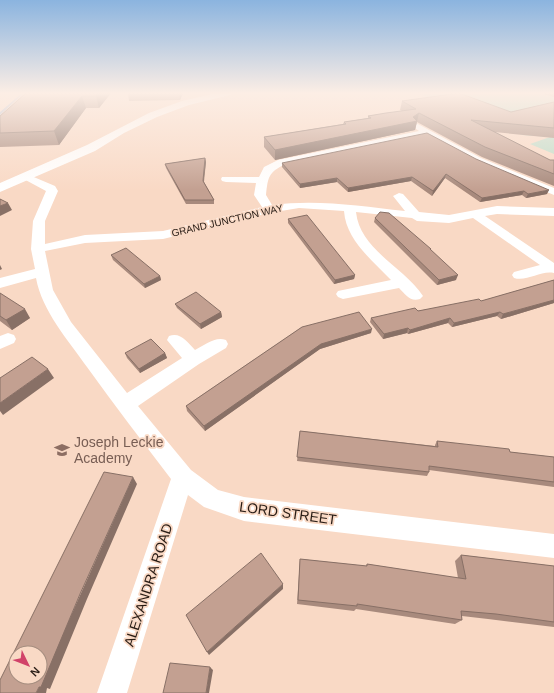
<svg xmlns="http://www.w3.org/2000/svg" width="554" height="693" viewBox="0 0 554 693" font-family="Arial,sans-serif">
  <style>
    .green { fill: #bddcc9 }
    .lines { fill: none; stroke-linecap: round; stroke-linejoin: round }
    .stream { fill: #a1b4d1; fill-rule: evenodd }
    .street { fill: #fff; fill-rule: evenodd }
    .secondary { fill: #fff; fill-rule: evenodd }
    .wall { fill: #a88a7d }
    .shaded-wall { fill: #887066 }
    .building { fill: #c3a091; stroke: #887066; fill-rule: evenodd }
    .labels { text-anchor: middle; stroke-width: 3.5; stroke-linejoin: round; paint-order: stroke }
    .far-street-label { font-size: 10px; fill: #281c15; stroke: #f9d9c5 }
    .near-education-label { font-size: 14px; fill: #785e54; stroke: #f9d9c5; text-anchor: start }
    .near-street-label { font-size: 14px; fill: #281c15; stroke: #f9d9c5 }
  </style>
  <rect width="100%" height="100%" fill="#f9d9c5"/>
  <path class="green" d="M417,93H554V154L530,144L550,137L522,135Z"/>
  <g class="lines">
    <path class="stream" d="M22,93H24L0,115V112Z"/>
    <path class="street" d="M416,123L481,158L554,188V195L475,162L426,135L285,164C268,173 268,177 266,195L272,205C317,199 360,206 405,211L393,196L399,193L403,194L419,212L449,215L497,206L554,208V216L497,214L485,216L554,263V273C541,270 527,282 514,278L512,275L514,272L540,265L473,218L449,223L417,221L412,218L356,212C360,250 404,267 423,296L420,299C410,302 406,295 399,288L343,299L338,297L336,294L338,291L391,280C372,260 346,240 344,211L299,208L269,213L163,239L85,243L45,251L53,290L71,322L127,393L182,358L167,340L169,336C181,332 187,342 195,350C205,345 215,336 226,340L228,344L226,348L199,364L138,406L191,470L218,490L244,497L554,534V558L244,521L204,507L188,495L127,693H97L171,479C143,442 114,405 87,367C68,340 42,311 36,278L0,288V278L35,269L31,249L33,221L46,191L20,177L21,175H29L55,186L58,191L45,221V244L85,235L163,231L262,207L254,195L256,183L226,182L222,181L221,179L222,177H259L264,167L278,160L419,131L412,126Z
      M8,333L14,335L16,339L14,343L0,349V336Z"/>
    <path class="secondary" d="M216,93H232L230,95L189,105L157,117L124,133L95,151L0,192V183L87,145L149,113L182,101Z"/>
  </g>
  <path class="wall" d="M26,93H111L99,108H86L59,145L0,147V116Z
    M128,93H183L180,100L129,101Z
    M540,93H554V97Z
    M402,101L511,112L554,102V138L494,132L550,160H554V186L482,157L417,122L415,130L275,160L264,147V137L343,124L344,122L368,118V116L402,111L400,110Z
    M205,158L206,162L204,182L214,200V204H186L166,168L165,164Z
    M476,159L547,194L526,198L522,195L480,202L445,178L432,196L411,181L348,192L337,182L300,188L282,167V163Z
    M375,218L431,251L456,280L437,285L374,222Z
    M288,219L355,275L354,279L334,284L288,223Z
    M111,255L160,276L161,280L145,288L113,260Z
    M554,280V303L501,319L497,316L452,327L448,323L408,334L407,333L383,339L370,322L371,318L481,301Z
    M0,293L30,318L12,330L0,321Z
    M175,304L221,312L222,317L201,329L177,308Z
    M302,327L371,333L320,349L205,431L187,411L186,406Z
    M125,353H165L167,358L140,373L127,358Z
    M300,431L435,446V445L437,441L510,452L554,457V487L429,470V472L427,476L297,461Z
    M461,555L554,566V627L488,619L462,616V620L455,624L356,609L354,611L297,604L300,559L366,566L367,564L458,578L455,561Z"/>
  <path class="shaded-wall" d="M98,93H111L99,108L96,96Z
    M179,93H183L180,100Z
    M82,96L86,108L59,145L54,131Z
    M419,113L415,130L275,160V150L413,117Z
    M205,158L206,162L203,185V181Z
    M446,174L445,178L432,196L433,191Z
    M412,177L411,181L348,192V188Z
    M337,178V182L300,188V184Z
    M549,190L547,194L526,198L528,194Z
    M524,191L522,195L480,202L482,198Z
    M8,203L12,210L0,216V206Z
    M0,265L2,269L0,270Z
    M355,275L354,279L334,284L335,280Z
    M458,275L456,280L437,285L439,280Z
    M160,276L161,280L145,288L144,284Z
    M554,300V303L501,319L503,314Z
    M25,309L30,318L12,330L6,320Z
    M221,312L222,317L201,329L200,324Z
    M500,312L497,316L452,327L454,323Z
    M450,318L448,323L408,334L410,330Z
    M408,328L407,333L383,339L384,334Z
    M372,329L371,333L320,349L205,431L204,426L321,344Z
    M165,353L167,358L140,373L139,369Z
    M48,369L54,378L3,415L0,411V403Z
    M133,477L137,484L87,599L50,689L47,688L46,693H36L39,687Z
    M283,584V589L209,655L207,652Z
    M210,667L213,670L209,693H206Z"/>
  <path class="building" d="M26,93H98L96,96H82L54,131L0,133V116Z
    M459,93L511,112L554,102V128L471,120L550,160H554V174L485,147L419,113L413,117L417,121L275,150L264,137L346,124L344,122L371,118L368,116L386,113L416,109L402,101Z
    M427,133L476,159L549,190L528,194L524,191L482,198L446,174L433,191L412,177L348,188L337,178L300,184L282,163Z
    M205,158L203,181L214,200H185L165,164Z
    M0,199L8,203L0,206Z
    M380,212L389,213L431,249H430L458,275L439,280L375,218Z
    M307,215L355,275L335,280L288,219Z
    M126,248L160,276L144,284L111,255Z
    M554,280V300L503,314L500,312L454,323L450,318L410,330L408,328L384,334L371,318L415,308L418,311L479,299L481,301Z
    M196,292L221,312L200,324L175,304Z
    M0,293L25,309L6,320L0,316Z
    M359,312L372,329L321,344L204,426L186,406L302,327Z
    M151,339L165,353L139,369L125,353Z
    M32,357L48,369L0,403V378Z
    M300,431L438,447L437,441L509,449L510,452L554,457V482L429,466V472L297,457Z
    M104,472L133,477L80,594L41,687H39L36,693H0V680ZM16,653H40V677H16Z
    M261,553L283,584L207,652L186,615Z
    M461,555L554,566V622L496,614L461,611L462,620L357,604V606L298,600L300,559L367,566V564L466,579Z
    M170,663L210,667L206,693H163Z"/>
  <linearGradient id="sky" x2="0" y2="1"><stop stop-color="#8bb4df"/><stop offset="0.49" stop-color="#fceee5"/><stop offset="1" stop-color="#fceee5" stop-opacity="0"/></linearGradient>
  <rect width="554" height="190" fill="url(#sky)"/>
  <defs>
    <g id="school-bare" transform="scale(1.2)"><path d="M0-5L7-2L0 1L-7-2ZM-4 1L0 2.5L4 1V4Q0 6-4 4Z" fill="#8d6e63" stroke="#f9d9c5" stroke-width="2.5" paint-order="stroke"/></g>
  </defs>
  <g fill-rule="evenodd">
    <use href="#school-bare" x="62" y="450"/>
  </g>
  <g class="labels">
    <g class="far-street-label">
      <text transform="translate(227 220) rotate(-13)" y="4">GRAND JUNCTION WAY</text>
    </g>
    <g class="near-education-label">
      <text x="74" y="447">Joseph Leckie<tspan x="74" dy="16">Academy</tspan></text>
    </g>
    <g class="near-street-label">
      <text transform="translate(288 513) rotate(8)" y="5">LORD STREET</text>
      <text transform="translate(148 585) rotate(-72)" y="5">ALEXANDRA ROAD</text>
    </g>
  </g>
  <g transform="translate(28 665) rotate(133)"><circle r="19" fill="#f9d9c5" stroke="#a58d7f"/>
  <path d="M0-3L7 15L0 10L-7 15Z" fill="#d14269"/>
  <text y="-6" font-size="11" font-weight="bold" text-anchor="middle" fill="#281c15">N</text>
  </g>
</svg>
